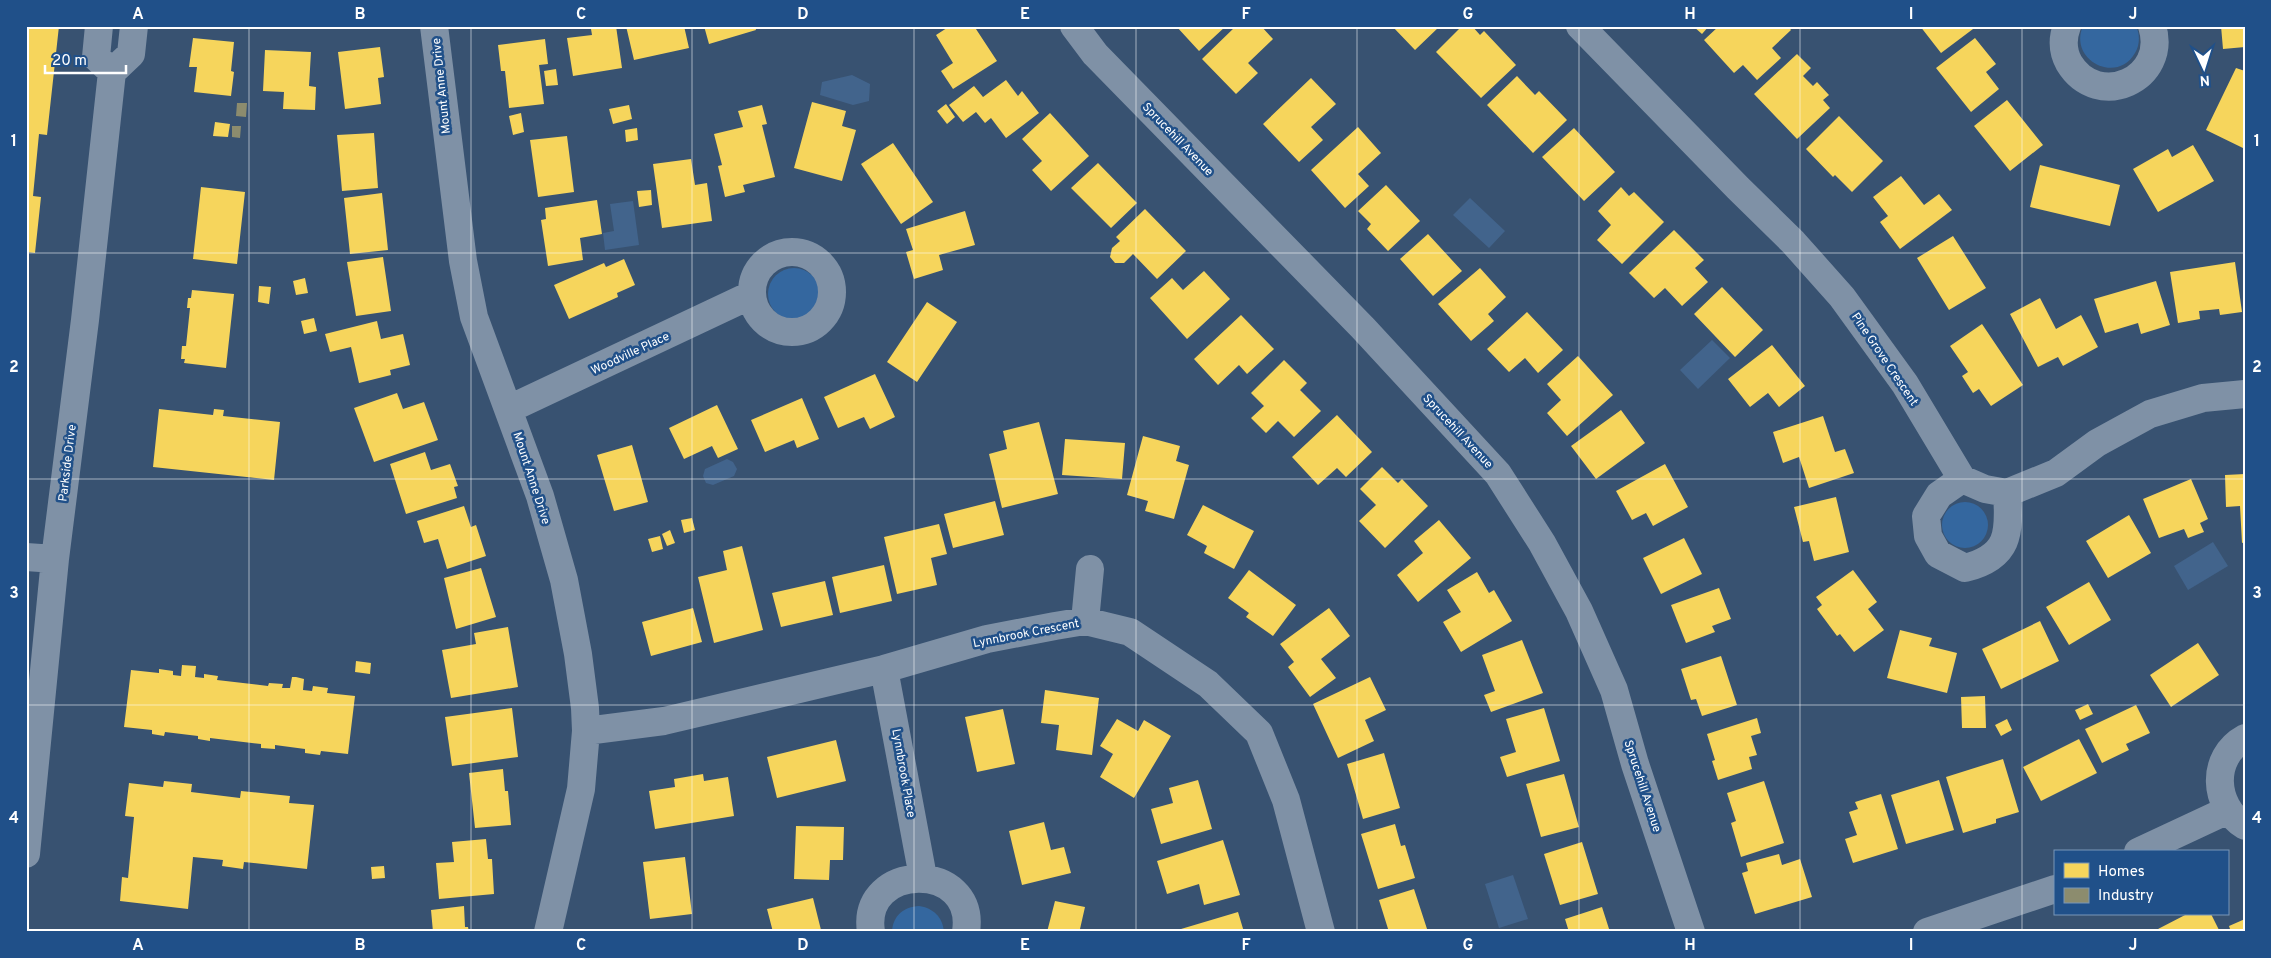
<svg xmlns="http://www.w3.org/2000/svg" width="2271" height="958" viewBox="0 0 2271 958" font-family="Overpass,sans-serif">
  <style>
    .green { fill: #34679f }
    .water { fill: #42648c }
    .homes { fill: #f6d55c }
    .industry { fill: #8c8c6e }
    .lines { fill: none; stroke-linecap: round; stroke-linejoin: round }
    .minor { stroke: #7f91a6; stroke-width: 28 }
    .grid { fill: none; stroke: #fff; stroke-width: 1; stroke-opacity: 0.55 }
    .labels { text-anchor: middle; stroke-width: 5; stroke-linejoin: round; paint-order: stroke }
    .street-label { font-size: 12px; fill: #fff; stroke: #205089 }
    .neatline { fill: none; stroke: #fff; stroke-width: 2 }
    .grid-label { font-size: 16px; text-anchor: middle; font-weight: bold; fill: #fff }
  </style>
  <rect width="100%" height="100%" fill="#385271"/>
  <path class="green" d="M2083,26H2136C2140,34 2140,45 2135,53C2117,85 2068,60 2083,26Z
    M768 294a26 26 0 1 1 52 0a26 26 0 1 1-52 0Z
    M1942 525a23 23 0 1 1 46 0a23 23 0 1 1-46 0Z
    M919,906C933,908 943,917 944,932H892C893,915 904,907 919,906Z"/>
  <path class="water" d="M852,75L870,84L869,101L853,105L820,95L822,82Z
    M1470,198L1505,231L1489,248L1453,215Z
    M633,201L639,245L605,250L603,233L614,231L610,204Z
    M1712,340L1730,358L1698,389L1680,370Z
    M727,459L733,462L737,469L734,476L713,485L706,483L703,476L705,469Z
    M2213,542L2228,566L2188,590L2174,566Z
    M1513,875L1528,919L1499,928L1485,884Z"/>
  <path class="homes" d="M26,26H59L47,135L39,134L33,196L41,197L35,253L26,252Z
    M616,26L622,68L573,76L567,38L592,35L591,29Z
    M626,26H684L689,48L634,60Z
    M704,26H755L756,30L709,44Z
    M950,26H974L997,61L953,89L941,71L953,63L936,35Z
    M1176,26H1226L1199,51Z
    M1236,26H1261L1273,39L1248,63L1258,73L1236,94L1202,59Z
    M1392,26H1440L1415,50Z
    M1462,26H1472L1480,35L1484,31L1516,65L1481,98L1436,52Z
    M1693,26H1709L1702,34Z
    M1719,26H1788L1791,30L1772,48L1781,58L1757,80L1743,65L1734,73L1704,40Z
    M1920,26H1977L1941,53Z
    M2221,26H2245V47L2223,49Z
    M193,38L234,42L231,71L234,72L231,96L194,92L197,67H189Z
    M1975,38L1996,64L1986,72L1999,89L1971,112L1936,68Z
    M545,39L548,64L539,65L544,104L509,108L505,71H501L498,45Z
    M380,47L384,77L378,78L381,104L345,109L338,52Z
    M265,50L311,52L309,86L316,87L315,110L283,109L284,92L263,91Z
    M1797,54L1811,68L1803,76L1813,86L1817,82L1829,95L1823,100L1830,108L1797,139L1754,94Z
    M2236,68L2245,71V149L2206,130Z
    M556,69L558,85L546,86L544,71Z
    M1517,76L1535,95L1539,91L1567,120L1533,153L1487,105Z
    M1311,78L1336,104L1311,127L1323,140L1299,162L1263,124Z
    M1006,80L1018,96L1022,91L1039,113L1006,138L991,118L985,123L976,112L963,122L949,105L974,86L983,97Z
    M2007,100L2043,145L2010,171L1974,126Z
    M812,102L846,111L842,126L856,130L842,181L794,168Z
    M946,104L955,117L947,124L937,111Z
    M629,105L632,119L613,124L609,109Z
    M762,105L767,124L762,125L775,177L743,185L745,192L725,197L718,166L722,165L714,134L743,127L738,111Z
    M521,113L524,132L513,135L509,116Z
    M1050,113L1089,156L1051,191L1032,170L1042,161L1022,139Z
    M1839,116L1883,161L1852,192L1835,175L1833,177L1806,149Z
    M215,122L230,124L228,137L213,136Z
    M1358,127L1381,153L1358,174L1369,186L1345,208L1311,170Z
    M637,128L638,140L626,142L625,130Z
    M1574,128L1615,172L1584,201L1542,157Z
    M374,133L378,188L342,191L337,135Z
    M567,136L574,192L538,197L530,140Z
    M893,143L933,202L901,224L861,164Z
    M2193,145L2214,181L2158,212L2133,169L2168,149L2172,157Z
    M691,159L695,185L707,183L712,221L662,228L653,164Z
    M1098,163L1137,203L1111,228L1071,188Z
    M2040,165L2120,185L2110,226L2030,207Z
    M1901,176L1924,205L1939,194L1952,210L1900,249L1880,222L1888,216L1873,197Z
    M1386,185L1420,221L1388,251L1367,229L1371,224L1358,211Z
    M201,187L245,192L237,264L193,259Z
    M1621,187L1629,196L1634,192L1664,222L1622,264L1597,240L1611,225L1598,211Z
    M651,190L652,205L639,207L637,191Z
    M382,193L388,250L350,254L344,198Z
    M597,200L602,234L580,238L583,260L548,266L541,220L546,219L545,208Z
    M1145,209L1186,251L1157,279L1133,254L1124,263H1115L1110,257L1112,248L1120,241L1116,237Z
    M965,211L975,245L939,255L943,270L914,279L906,252L913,250L906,229Z
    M1674,230L1704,260L1695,268L1708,282L1682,306L1665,288L1654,298L1629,273Z
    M1428,234L1462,271L1433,296L1400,259Z
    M1953,236L1986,288L1949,310L1917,258Z
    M383,257L391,311L356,316L347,262Z
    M624,259L635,285L617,293L618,297L569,319L554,285L604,263L606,267Z
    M2235,262L2242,312L2220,315L2219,309L2199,311L2200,319L2178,323L2170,272Z
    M1480,268L1506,297L1488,314L1494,321L1471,341L1438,304Z
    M1204,271L1230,299L1187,339L1150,298L1172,278L1183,290Z
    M305,278L308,293L296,295L293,281Z
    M2156,281L2170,325L2141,334L2138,323L2105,333L2094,299Z
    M259,286L271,287L269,304L258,302Z
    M1722,287L1763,330L1735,357L1694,314Z
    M192,290L234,294L226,368L184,363L185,359H181L182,346H186L190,308H187L188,298H191Z
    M2040,298L2056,329L2081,315L2098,347L2063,366L2058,357L2038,367L2010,314Z
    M927,302L957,322L917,382L887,362Z
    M1527,312L1563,350L1538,373L1525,358L1509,372L1487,349Z
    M1241,315L1274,349L1247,374L1239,365L1218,385L1194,359Z
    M314,318L317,331L304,334L301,321Z
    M377,321L381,339L403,334L410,365L390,370L391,375L359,383L351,347L330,352L325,334Z
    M1982,324L2023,385L1991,406L1979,389L1973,393L1962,376L1968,372L1950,346Z
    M1772,345L1805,386L1779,407L1768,393L1750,407L1728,379Z
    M1578,356L1613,395L1567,436L1547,413L1561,400L1547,384Z
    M1284,360L1307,383L1300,390L1321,411L1294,437L1278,421L1266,433L1251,418L1264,406L1251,393Z
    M875,374L895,417L870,429L864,417L838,428L824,397Z
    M397,393L403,409L424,402L438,440L374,462L354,408Z
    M802,398L819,439L797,448L794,440L765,452L751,420Z
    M717,405L738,449L718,458L712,446L684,459L669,428Z
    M159,409L213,415L214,409L224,410L223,416L280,422L274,480L153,467Z
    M1621,410L1645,443L1596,479L1571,446Z
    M1337,415L1372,452L1346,477L1337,468L1318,485L1292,457Z
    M1823,416L1835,452L1845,449L1854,473L1809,488L1799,457L1783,463L1773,432Z
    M1039,422L1058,494L1002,508L989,454L1007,449L1003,431Z
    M1143,436L1180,446L1176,461L1189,465L1174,519L1145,511L1148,501L1127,495Z
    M1065,439L1125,443L1122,479L1062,475Z
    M632,445L648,502L614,511L597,455Z
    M425,452L431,470L450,464L458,486L454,487L457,498L406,514L390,464Z
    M1665,464L1688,507L1653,526L1646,513L1632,520L1616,491Z
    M1382,467L1398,483L1402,479L1428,506L1385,548L1359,521L1376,505L1360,489Z
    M2245,474V542L2242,543L2240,506L2226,507L2225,475Z
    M2191,479L2208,519L2200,523L2204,532L2188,538L2184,529L2159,538L2143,499Z
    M1836,497L1849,552L1814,561L1809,541L1803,542L1794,507Z
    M995,501L1004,535L953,548L944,514Z
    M1203,505L1254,531L1234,569L1204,553L1207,546L1187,535Z
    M464,506L471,527L476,525L486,556L447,569L438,539L424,543L417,521Z
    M2129,515L2151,553L2108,578L2086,541Z
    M692,518L695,530L684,533L681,520Z
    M1439,520L1471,558L1418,602L1397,575L1423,553L1414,541Z
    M939,524L947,554L931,558L937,585L897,594L884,537Z
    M670,530L675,543L667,546L662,534Z
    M660,536L663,549L652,552L648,539Z
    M1684,538L1702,574L1661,594L1643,558Z
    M742,546L763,630L714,643L698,577L727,570L723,551Z
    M884,565L892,601L840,613L832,577Z
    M481,568L496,617L456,629L444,578Z
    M1249,570L1296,605L1273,636L1246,617L1249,613L1228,598Z
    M1853,570L1877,602L1868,609L1884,630L1854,652L1840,634L1837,636L1817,609L1822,605L1816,597Z
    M1477,572L1489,593L1494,590L1512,621L1461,652L1443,622L1461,612L1447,590Z
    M825,581L833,615L781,627L772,593Z
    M2089,582L2111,620L2069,645L2046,607Z
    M1719,588L1731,619L1712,626L1715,632L1686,643L1671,605Z
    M693,608L702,642L651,656L642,622Z
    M1329,608L1350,636L1321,659L1336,678L1310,697L1288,667L1294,662L1280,644Z
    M2040,621L2059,661L2001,689L1982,649Z
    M508,627L518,687L451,698L442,650L476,644L474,633Z
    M1900,630L1932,638L1929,646L1957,653L1947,693L1887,678Z
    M1522,640L1543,693L1491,712L1484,695L1495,691L1482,655Z
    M2198,643L2219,675L2171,707L2150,675Z
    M1721,656L1737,705L1702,716L1696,699L1691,700L1681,669Z
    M356,661L371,663L370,674L355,672Z
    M182,665L196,666L195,677L204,678V674L218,676L217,680L268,686L269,683L283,684L282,688H290L292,677H296L304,679L303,690L312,691L313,686L328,688L327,693L355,696L348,754L321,751L320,755L305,753V749L275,745V749L261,748V744L210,738V741L198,739V736L165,732L164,736L152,734V730L124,727L131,670L159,673V669L173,671V675L181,676Z
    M1370,677L1386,710L1365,720L1374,741L1338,758L1313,704Z
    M1045,690L1099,698L1092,755L1056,750L1059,725L1041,723Z
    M1985,696L1986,728H1962L1961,697Z
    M2088,704L2093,714L2080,720L2075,710Z
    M2136,705L2150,733L2126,744L2129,750L2102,763L2085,729Z
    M512,708L518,757L452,766L445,717Z
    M1544,708L1560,761L1507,777L1500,757L1516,752L1506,719Z
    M1003,709L1015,764L977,772L965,717Z
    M1757,718L1761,733L1751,736L1757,755L1749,757L1752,769L1718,780L1712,761L1715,760L1707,734Z
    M1117,719L1138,731L1144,720L1171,736L1134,798L1100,777L1113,754L1100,746Z
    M2007,719L2012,730L2001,736L1995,725Z
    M2079,739L2097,773L2041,801L2023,767Z
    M836,740L846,781L777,798L767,757Z
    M1384,753L1400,808L1363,819L1347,764Z
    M2003,759L2019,812L1996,819V823L1963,833L1946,777Z
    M503,769L505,791H508L511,825L475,828L469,773Z
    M703,774L704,781L728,777L734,816L655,829L649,791L675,787L674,779Z
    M1564,774L1579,827L1541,837L1526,784Z
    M1198,780L1212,829L1161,844L1151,809L1173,803L1169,788Z
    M1939,780L1954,830L1906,844L1891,795Z
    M164,781L192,784L191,792L240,798L241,791L290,796L289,803L314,805L307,869L244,862L243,869L222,866L223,860L193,857L188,909L120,901L122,877L128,878L134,817L125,816L129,783L163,787Z
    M1764,781L1784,843L1741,857L1731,823L1736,821L1727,793Z
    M1881,794L1898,849L1853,863L1845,839L1857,835L1849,812L1858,809L1855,802Z
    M1044,822L1051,850L1064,847L1071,873L1022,885L1009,831Z
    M1395,824L1401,846L1405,845L1415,878L1378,889L1361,834Z
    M796,826L844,827L843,860H830L829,880L794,879Z
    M486,839L488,859H492L494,894L439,899L436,863L454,862L452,842Z
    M1223,840L1240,895L1204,905L1199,884L1167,894L1157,861Z
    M1582,842L1598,894L1560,905L1544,854Z
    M1779,854L1782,865L1800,859L1812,897L1755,914L1742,873L1748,871L1746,863Z
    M685,857L692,914L650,919L643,862Z
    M384,866L385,878L372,879L371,867Z
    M1414,889L1428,932H1389L1379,900Z
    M813,898L821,930L773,932L767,909Z
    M1055,901L1085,907L1080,929L1088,932H1047Z
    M464,906L465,927H468L469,932H433L431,910Z
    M1602,907L1610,932H1569L1565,919Z
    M1238,912L1244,932H1182L1181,929Z
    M2187,914H2211L2220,932H2159L2158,929Z
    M2245,919V932H2231L2229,926Z"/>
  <path class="industry" d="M237,103H247L246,117L236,116Z
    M232,126H241L240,138L232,137Z"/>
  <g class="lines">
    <path class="minor" d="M99,26L96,57L112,72
      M434,26L463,261L474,317L540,496L564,580L578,654L585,708L586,731L581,789L548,932
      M1074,26L1095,54L1363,328L1498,474L1542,543L1579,611L1614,690L1635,764L1691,932
      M1580,26L1738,188L1793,242L1842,297L1905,384L1962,479L1985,489L2007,493L2056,473L2097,443L2150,414L2203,398L2245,394
      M2067,26C2062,39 2063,52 2069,63C2098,111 2169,79 2152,26
      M752 292a40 40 0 1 1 80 0a40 40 0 1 1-80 0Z
      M509,409L751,295
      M1962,479L1939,495L1926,516L1928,536L1938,554L1965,568C2009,557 2010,534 2007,493
      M26,557L55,559
      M1085,621L1090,569
      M884,669L923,877
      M586,731L664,721L884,669L987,639L1055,626L1085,621L1130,632L1208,684L1259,733L1286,800L1321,932
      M2245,738C2210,757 2213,806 2245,826
      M2138,852L2228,810
      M26,854L55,559L85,320L112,72L131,54L134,26
      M871,932C860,862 977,860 966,932
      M1927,932L2055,889"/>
  </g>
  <path class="grid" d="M249,26V932M471,26V932M692,26V932M914,26V932M1136,26V932M1357,26V932M1579,26V932M1800,26V932M2022,26V932M26,253H2245M26,479H2245M26,705H2245"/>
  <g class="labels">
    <g class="street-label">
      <text transform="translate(441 86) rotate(-96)" y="4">Mount Anne Drive</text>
      <text transform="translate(1178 139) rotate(46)" y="4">Sprucehill Avenue</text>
      <text transform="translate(630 353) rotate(-25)" y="4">Woodville Place</text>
      <text transform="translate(1885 359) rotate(56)" y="4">Pine Grove Crescent</text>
      <text transform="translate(1458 431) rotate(47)" y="4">Sprucehill Avenue</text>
      <text transform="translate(67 463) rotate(-83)" y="4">Parkside Drive</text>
      <text transform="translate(532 478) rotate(72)" y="4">Mount Anne Drive</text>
      <text transform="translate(1026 633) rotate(-11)" y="4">Lynnbrook Crescent</text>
      <text transform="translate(904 773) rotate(80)" y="4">Lynnbrook Place</text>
      <text transform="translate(1643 786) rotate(72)" y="4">Sprucehill Avenue</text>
    </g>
  </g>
  <rect width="2271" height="958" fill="none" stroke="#205089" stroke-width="55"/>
  <rect x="2054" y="850" width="175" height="65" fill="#205089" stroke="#7996b8"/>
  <rect x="2064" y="863" width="25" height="15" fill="#f6d55c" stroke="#7996b8"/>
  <text x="2098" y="876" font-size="15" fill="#ffffff">Homes</text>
  <rect x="2064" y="888" width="25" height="15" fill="#8c8c6e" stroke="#7996b8"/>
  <text x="2098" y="900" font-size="15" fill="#ffffff">Industry</text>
  <g transform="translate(2204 68) rotate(176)" stroke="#205089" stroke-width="4" paint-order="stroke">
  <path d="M0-4L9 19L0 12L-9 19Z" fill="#ffffff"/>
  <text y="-8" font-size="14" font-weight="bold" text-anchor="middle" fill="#ffffff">N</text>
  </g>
  <path d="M45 65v8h81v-8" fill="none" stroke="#ffffff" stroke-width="2.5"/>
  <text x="52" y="65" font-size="15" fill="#ffffff" stroke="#205089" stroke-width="4" paint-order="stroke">20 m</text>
  <rect x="28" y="28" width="2216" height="902" class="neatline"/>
  <g class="grid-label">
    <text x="138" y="19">A</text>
    <text x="360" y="19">B</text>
    <text x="581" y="19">C</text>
    <text x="803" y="19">D</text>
    <text x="1025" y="19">E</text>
    <text x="1246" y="19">F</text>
    <text x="1468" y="19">G</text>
    <text x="1690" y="19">H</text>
    <text x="1911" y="19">I</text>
    <text x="2133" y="19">J</text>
    <text x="14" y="146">1</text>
    <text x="2257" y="146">1</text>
    <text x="14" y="372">2</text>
    <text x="2257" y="372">2</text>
    <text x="14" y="598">3</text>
    <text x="2257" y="598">3</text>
    <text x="14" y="823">4</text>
    <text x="2257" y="823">4</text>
    <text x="138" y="950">A</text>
    <text x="360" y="950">B</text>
    <text x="581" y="950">C</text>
    <text x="803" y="950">D</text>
    <text x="1025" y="950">E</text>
    <text x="1246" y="950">F</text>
    <text x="1468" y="950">G</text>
    <text x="1690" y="950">H</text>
    <text x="1911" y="950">I</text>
    <text x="2133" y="950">J</text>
  </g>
</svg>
